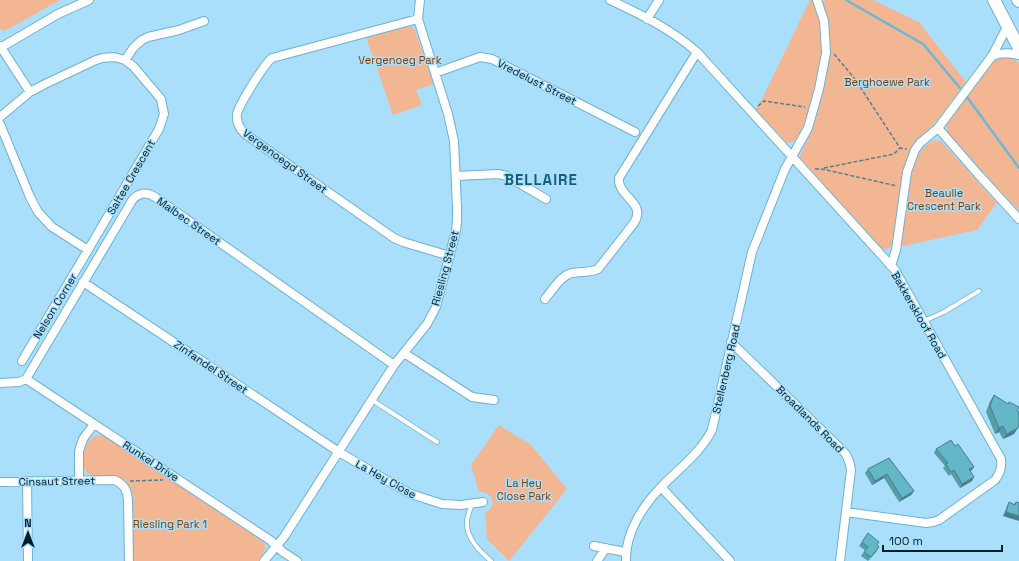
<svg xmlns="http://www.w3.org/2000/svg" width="1019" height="561" viewBox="0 0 1019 561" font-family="'Space Grotesk',sans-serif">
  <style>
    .green { fill: #f3b693 }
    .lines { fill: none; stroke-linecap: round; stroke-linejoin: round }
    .stream { stroke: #6eb6d9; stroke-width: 2.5 }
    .service-casing { stroke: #6db1d2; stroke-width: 5.5 }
    .minor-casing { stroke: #6db1d2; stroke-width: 10 }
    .primary-casing { stroke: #6db1d2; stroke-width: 14 }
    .path { stroke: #567f93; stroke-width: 1.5; stroke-dasharray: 4 2; stroke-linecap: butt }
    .service { stroke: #fff; stroke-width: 4 }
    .minor { stroke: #fff; stroke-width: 8 }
    .primary { stroke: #fff; stroke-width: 12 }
    .wall { fill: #569daa }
    .shaded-wall { fill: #46808b }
    .building { fill: #64b7c6; stroke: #46808b }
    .labels { text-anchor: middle; stroke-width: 3; stroke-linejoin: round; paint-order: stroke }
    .park-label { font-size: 11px; fill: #843b00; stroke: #a9dffa }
    .street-label { font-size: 11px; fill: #011d29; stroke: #a9dffa }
    .district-label { font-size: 15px; font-weight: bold; letter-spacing: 1px; fill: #145f7c; stroke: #a9dffa }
  </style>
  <rect width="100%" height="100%" fill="#a9dffa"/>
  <path class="green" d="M0,0H60L5,31L0,29Z
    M810,0H812C821,18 823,38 821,58C818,78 808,127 794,141L789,143L782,140L755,110L762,99Z
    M825,0H873L919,22L966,82L939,118L913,146L907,157L903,170L894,240L892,245L886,250L878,247L800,158C801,150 809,139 812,130C825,92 838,40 822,2Z
    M406,26L412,27L415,30L434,84L416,90L422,105L393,115L366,37Z
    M1003,55L1014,58L1019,64V210L1000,191L948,133L946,126L949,119L994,61Z
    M934,140L941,141L997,203L977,230L903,246L901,243L912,172L914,163L919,154L925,146Z
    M499,425L531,445L567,489L509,561L487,539L485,513C498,507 493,491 479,492L471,465Z
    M98,435L104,436L260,539L264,543L266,548L259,561H133V496C126,465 103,484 89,474C77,466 84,438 98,435Z"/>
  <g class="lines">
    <path class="stream" d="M846,0L923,44L960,88
      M967,97L1019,168"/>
    <g class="service-casing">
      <path id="service" d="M924,321L944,312L979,291
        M372,400L437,442
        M472,504C470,510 467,516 467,522C466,538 480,552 491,561"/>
    </g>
    <g class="minor-casing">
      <path id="minor" d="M610,0C640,14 671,29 697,52L895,270L1001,459C1002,468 1000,473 995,480L939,520L933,522L926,523L846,512
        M418,19L272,58C264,64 239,105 237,114C236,122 240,129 245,134L394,238L403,242L450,256
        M647,19L659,0
        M0,46L30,92
        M0,48L58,14L89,0
        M992,56C1002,52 1009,53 1019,55
        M125,60L134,47L142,40L148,37L179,30L204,21
        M435,73L480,57L492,59L635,132
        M0,117L30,92L45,84L96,60L102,58L114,57L125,60L133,66L161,99L164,114L159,129L88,250L52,227L38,212L30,197L0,124
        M938,128L978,174L1019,219
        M456,176L498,174L507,176L546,199
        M891,266L896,250L907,172L915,150L920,143L938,128L992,56L1008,25
        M83,282L339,452L393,484L411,494L442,504L461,505L483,502
        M545,299C552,291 561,275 572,273C582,271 589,273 598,269L634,223C647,202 617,197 619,178L697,52
        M731,342L845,453C849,459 850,463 851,470L840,561
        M404,353L472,397L494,400
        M22,361L88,250
        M26,379L133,199C140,192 147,192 155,197L394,365
        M0,383L19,382L26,379L270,540L283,552L297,561
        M27,481L28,561
        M79,481V451L83,439L94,424
        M0,482L115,480C124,485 127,489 128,500L129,561
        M661,487L730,561
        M594,546L625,552
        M264,561L284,537L394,365L427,324L436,307L456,231L457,221V208L454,141L448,114L418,19L420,0
        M597,561L606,548
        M626,561C625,533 643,505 663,485C680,468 701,452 712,430L752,252L785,169L808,128L819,89L826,53L825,35L824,21L817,0"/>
    </g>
    <g class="primary-casing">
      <path id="primary" d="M994,0L1019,48
        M1018,0L1019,1"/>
    </g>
    <path class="path" d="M834,54L855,79L900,148L907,149
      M758,106L764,101L805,107
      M824,168L894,154L900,148
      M815,169H822L897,186
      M130,481L163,480"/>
    <use href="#service" class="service"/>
    <use href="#minor" class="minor"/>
    <use href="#primary" class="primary"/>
  </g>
  <path class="wall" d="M994,395L1017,411L1014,434L1003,439L999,432L995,434L986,412L990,401Z
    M955,446L974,467L971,471L972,481L960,488L951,474L949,476L943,468L945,466L934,453L936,449Z
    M889,458L914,491L911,495L899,502L884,478L872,485L865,473L868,469Z
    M1009,502L1014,504L1016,502L1019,503L1003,516L1007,506Z
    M868,533L877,545V551L868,561L861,556L865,550L859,546Z"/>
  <path class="shaded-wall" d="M1003,426L999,432L995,434L999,428Z
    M1018,428L1014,434L1003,439L1007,434Z
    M974,467L971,471L967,473L969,469Z
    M887,474L884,478L872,485L875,481Z
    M974,477L972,481L960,488L962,484Z
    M914,491L911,495L899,502L902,498Z
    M1006,512L1019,516V521L1003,516Z"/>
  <path class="building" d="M994,395L1008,404L1009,402L1019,407L1017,411L1019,412V426L1018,428L1007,434L1003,426L999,428L990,406Z
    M951,440L955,446L958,444L974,467L969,469L974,477L962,484L954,470L951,472L946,464L948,463L936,449Z
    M889,458L914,491L902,498L887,474L875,481L868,469Z
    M1009,502L1015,505L1016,502L1019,503V516L1006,512Z
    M868,533L879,542L877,545L879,547L871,557L864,552L868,547L862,542Z"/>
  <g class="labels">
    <g class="park-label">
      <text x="400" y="64">Vergenoeg Park</text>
      <text x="887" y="86">Berghoewe Park</text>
      <text x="944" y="197">Beaulie<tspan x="944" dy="13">Crescent Park</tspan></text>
      <text x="524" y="487">La Hey<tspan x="524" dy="13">Close Park</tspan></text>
      <text x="170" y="528">Riesling Park 1</text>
    </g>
    <g class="street-label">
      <text transform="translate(537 82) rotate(27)" y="4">Vredelust Street</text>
      <text transform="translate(285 161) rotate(36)" y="4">Vergenoegd Street</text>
      <text transform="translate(131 177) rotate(-60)" y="4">Saltee Crescent</text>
      <text transform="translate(189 221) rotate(35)" y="4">Malbec Street</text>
      <text transform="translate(445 268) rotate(-75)" y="4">Riesling Street</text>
      <text transform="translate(55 306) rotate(-59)" y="4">Nelson Corner</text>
      <text transform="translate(919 315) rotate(60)" y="4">Bakkerskloof Road</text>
      <text transform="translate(211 367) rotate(34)" y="4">Zinfandel Street</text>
      <text transform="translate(726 369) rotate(-77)" y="4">Stellenberg Road</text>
      <text transform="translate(810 419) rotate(45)" y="4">Broadlands Road</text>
      <text transform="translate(151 461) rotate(33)" y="4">Runkel Drive</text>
      <text transform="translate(386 479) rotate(29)" y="4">La Hey Close</text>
      <text transform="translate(57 481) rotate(-1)" y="4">Cinsaut Street</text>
    </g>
    <g class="district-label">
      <text x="541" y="185">BELLAIRE</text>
    </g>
  </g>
  <g transform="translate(28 533)" stroke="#a9dffa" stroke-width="3" paint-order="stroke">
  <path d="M0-3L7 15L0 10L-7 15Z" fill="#011d29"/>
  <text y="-6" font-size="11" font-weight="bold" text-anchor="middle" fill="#011d29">N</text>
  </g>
  <path d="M883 545v6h119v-6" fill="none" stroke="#011d29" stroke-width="2"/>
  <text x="889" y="545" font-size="12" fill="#011d29" stroke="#a9dffa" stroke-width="3" paint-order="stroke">100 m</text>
</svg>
